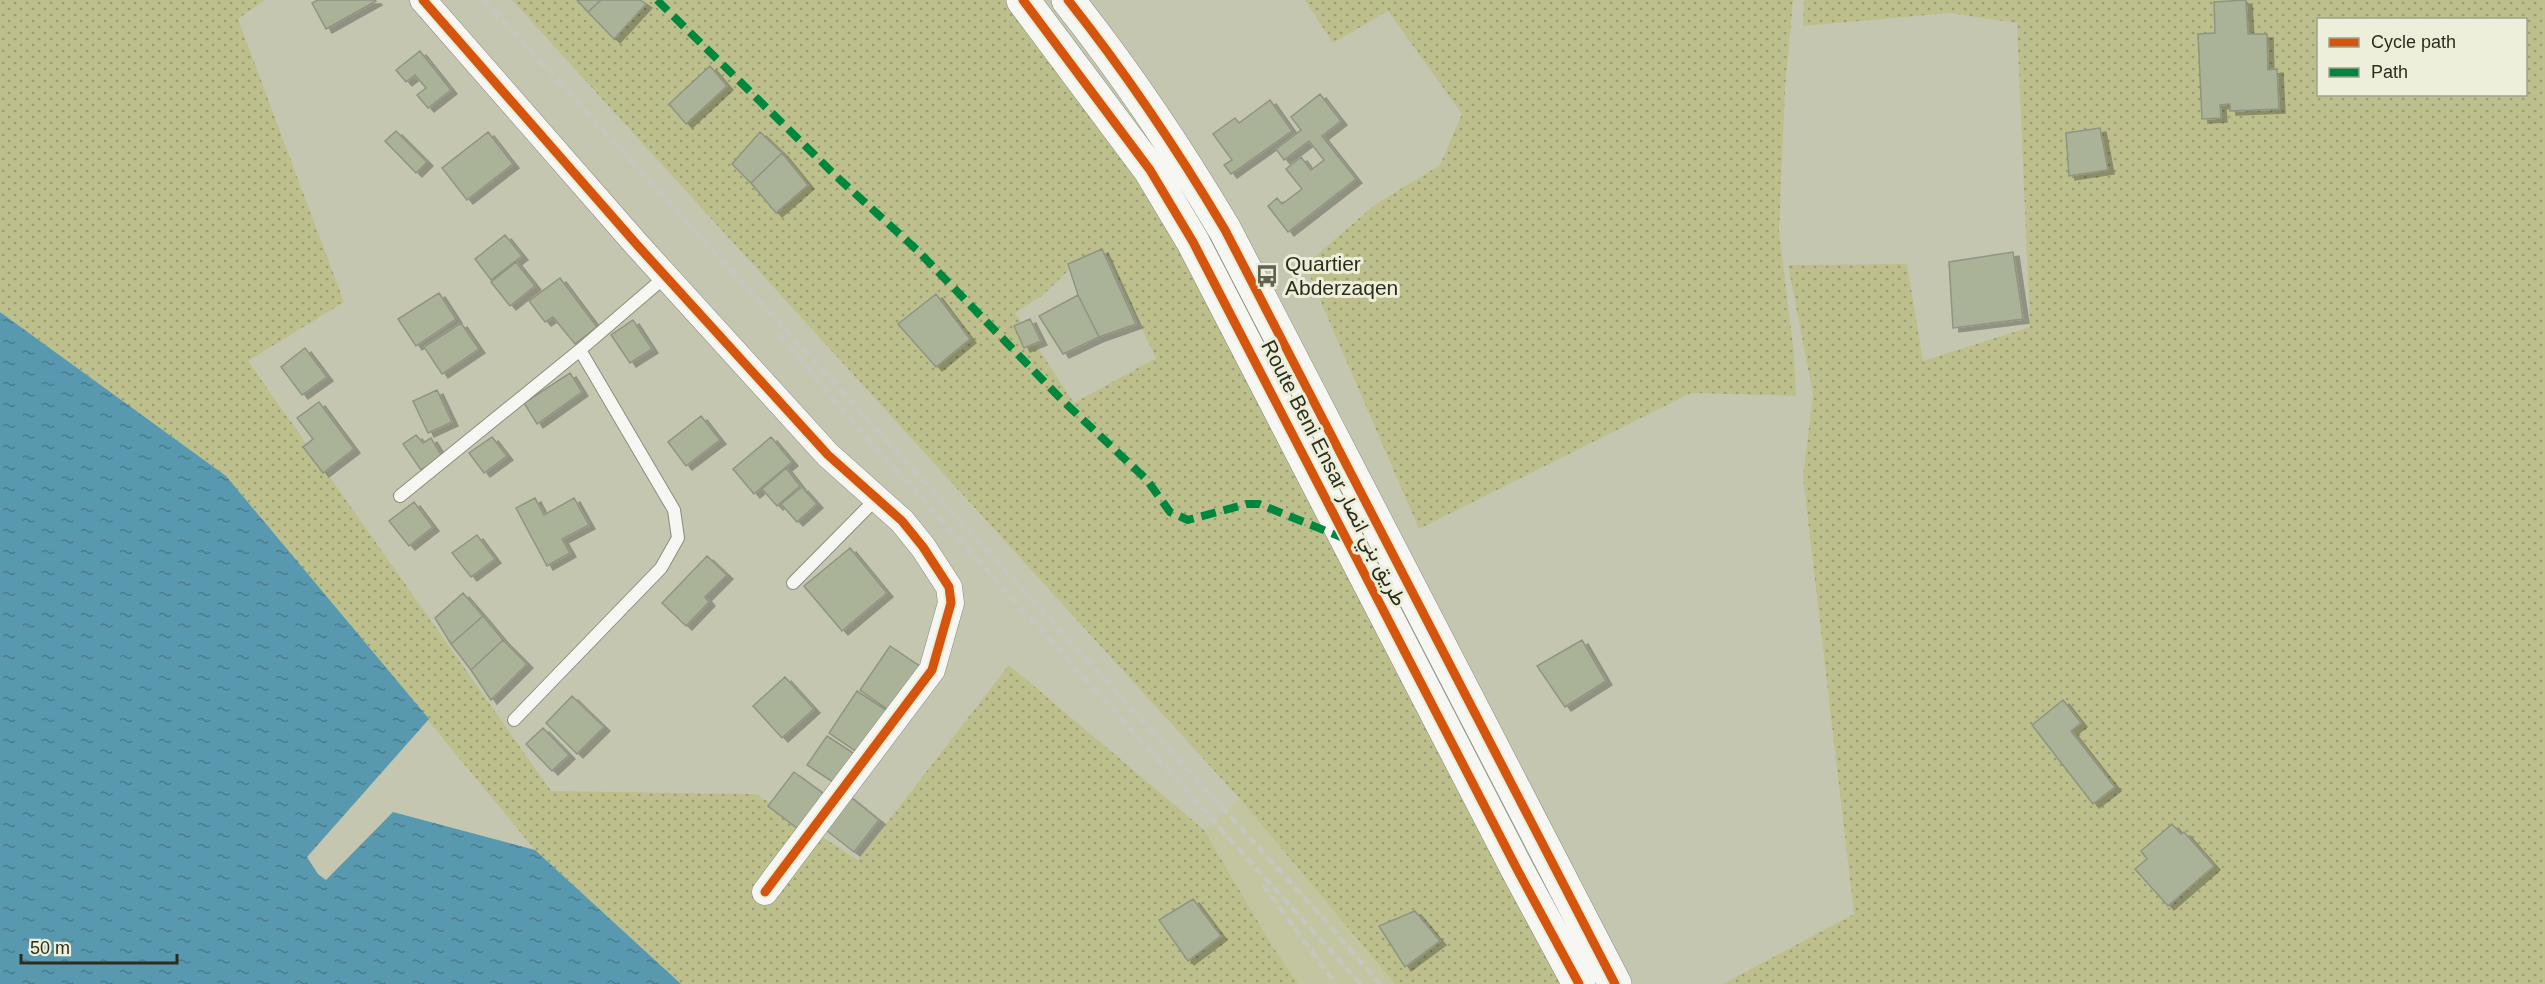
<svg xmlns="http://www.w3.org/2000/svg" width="2545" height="984" viewBox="0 0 2545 984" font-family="Arial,Vazirmatn,sans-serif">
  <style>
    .built { fill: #c2c5a0 }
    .grass { fill: url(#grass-dots); fill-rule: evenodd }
    .water { fill: url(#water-ripples) }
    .building { fill: #aab398; stroke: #909483; stroke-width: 1.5; filter: url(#shadow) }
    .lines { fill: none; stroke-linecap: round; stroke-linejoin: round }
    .lane-casing { stroke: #8c8d7b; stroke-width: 14 }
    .street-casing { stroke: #8c8d7b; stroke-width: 27 }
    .highway-casing { stroke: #8c8d7b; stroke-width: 34 }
    .lane { stroke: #f6f6f3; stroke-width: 12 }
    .street { stroke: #f6f6f3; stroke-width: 26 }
    .highway { stroke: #f6f6f3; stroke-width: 33 }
    .rail { stroke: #c6c6bf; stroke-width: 4.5; stroke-dasharray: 9 4.5; stroke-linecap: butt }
    .quiet { stroke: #00873e; stroke-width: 8; stroke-dasharray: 15 8; stroke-linecap: butt }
    .cycleway-casing { stroke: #edefda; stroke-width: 13 }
    .cycleway { stroke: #d5550e; stroke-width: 9 }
    .labels { text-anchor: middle; stroke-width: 6; stroke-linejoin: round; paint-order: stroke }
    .poi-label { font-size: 21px; fill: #2c2d1d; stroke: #edefda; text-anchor: start }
    .street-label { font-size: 21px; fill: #2c2d1d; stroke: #edefda }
  </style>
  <defs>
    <pattern id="grass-dots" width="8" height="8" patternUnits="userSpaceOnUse" patternTransform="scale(1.5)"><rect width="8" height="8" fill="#bdc08d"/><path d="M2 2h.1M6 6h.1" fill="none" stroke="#9a9c73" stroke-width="1.8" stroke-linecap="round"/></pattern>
    <pattern id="water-ripples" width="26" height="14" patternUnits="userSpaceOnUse" patternTransform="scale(1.5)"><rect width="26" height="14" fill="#5899af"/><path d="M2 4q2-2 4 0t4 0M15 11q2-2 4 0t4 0" fill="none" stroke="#497d8e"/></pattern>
    <filter id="shadow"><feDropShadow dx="6" dy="4" stdDeviation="0" flood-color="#0004"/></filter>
  </defs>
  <rect width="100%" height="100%" fill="#c5c6b0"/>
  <path class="built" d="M1240,799L1395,984H1298L1271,944L1204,830Z"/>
  <path class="grass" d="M0,0H265L238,19L344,302L248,361L551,791L756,794L858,860L1009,665L1204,830L1271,944L1298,984H681L535,850L226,476L0,312Z
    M512,0H1012L1162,211L1567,984H1395L1240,799ZM1106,253L1156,358L1074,403L1015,313L1043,295L1075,264Z
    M1305,0H1793L1785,90L1779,231L1794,353L1796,396L1691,393L1419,529L1305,265L1376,204L1440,165L1462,114L1388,11L1333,43Z
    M1804,0H2545V984H1723L1854,914L1803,477L1813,394L1788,265L1907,264L1923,361L2030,327L2017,23L1950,13L1803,26ZM2318,20H2526V94H2318Z"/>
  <path class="water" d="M0,312L226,476L429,719L307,857L318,874L326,880L393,812L535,850L681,984H0Z"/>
  <path class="building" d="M318,0H375L376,1L326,29L312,3Z
    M577,0H601L588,12Z
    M601,0H640L646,4L614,39L588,12Z
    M2246,0L2248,34H2267L2268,70L2277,69L2279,109L2230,111V104L2220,105L2221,118L2202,119L2198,34L2215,33L2214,2Z
    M420,51L451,90L428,108L417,95L426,88L415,75L406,82L396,70Z
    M710,66L727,86L686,124L669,104Z
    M1320,94L1341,121L1322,136L1356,179L1288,232L1268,206L1277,198L1282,204L1302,189L1286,169L1301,157L1311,170L1324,160L1309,141L1284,160L1276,149L1301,130L1291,117Z
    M1270,100L1292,131L1231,174L1224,165L1232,160L1213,134L1235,118L1239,123Z
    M2100,128L2108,170L2069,176L2066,133Z
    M396,131L427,162L416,173L385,141Z
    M488,132L513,164L467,200L442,168Z
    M760,132L782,153L751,183L732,164Z
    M782,153L808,185L776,213L751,183Z
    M505,235L522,256L491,280L475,259Z
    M1102,249L1136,324L1099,337L1078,295L1068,264Z
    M2013,252L2023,319L1953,328L1949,262Z
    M516,262L535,286L510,306L491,282Z
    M560,278L597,327L575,344L553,317L545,322L529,301Z
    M439,293L456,319L416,346L398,319Z
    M936,294L970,339L936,367L898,324Z
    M1078,295L1099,337L1063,354L1039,316Z
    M1030,319L1041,341L1024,348L1014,326Z
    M633,320L652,349L630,363L611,335Z
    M461,323L479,349L442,374L424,347Z
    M305,348L327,377L302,395L281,367Z
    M570,373L582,392L537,424L524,403Z
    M437,390L452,422L428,433L413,401Z
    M319,402L354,449L323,473L303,447L313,439L297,418Z
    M701,416L720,440L686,466L668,442Z
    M416,435L423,443L431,438L442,456L421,470L403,444Z
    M492,437L507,456L484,473L469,453Z
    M771,437L792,462L754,494L733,469Z
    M786,468L800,486L777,506L762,489Z
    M802,487L817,504L797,522L781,504Z
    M535,498L544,515L574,498L589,525L562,539L570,553L547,566L516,508Z
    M414,502L433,527L409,546L389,521Z
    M477,535L495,559L471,577L452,553Z
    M850,548L887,593L842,631L804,586Z
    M707,556L727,575L705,597L709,602L686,626L662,603Z
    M463,593L483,616L451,644L435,618Z
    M483,616L503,640L471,670L451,644Z
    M503,640L527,664L491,700L471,670Z
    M1582,640L1606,681L1565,707L1537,666Z
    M890,646L921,667L890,711L860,690Z
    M785,677L814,709L782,738L753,706Z
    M857,691L889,712L860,754L829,733Z
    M572,696L604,727L577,754L546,723Z
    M2063,700L2081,723L2071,731L2115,787L2093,804L2032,725Z
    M543,728L569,755L552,771L526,744Z
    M827,736L856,755L836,784L807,765Z
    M794,772L828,797L802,832L768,806Z
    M848,795L879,820L854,852L822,827Z
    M2172,824L2181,834L2184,832L2214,866L2168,906L2135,869L2147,859L2141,851Z
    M1193,899L1221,936L1188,961L1159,920Z
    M1415,911L1440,941L1405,967L1379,926Z"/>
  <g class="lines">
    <g class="lane-casing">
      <path id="lane" d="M400,496L580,350L666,276
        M793,583L877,498
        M514,720L661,568L678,538L674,510L580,350"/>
    </g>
    <g class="street-casing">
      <path id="street" d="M423,0L638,246L828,455L902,521L923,547L949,587L951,603L932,670L765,892"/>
    </g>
    <g class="highway-casing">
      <path id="highway" d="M1023,0L1150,170L1193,242L1518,871L1579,984
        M1068,0C1126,73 1177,149 1225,230L1615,984"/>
    </g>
    <use href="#lane" class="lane"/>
    <use href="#street" class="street"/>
    <use href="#highway" class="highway"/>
    <path class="rail" d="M484,0L1323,918L1380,984
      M779,334L842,410L1361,984
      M1263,885L1336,984"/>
    <path class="quiet" d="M657,0L837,177L917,250L1063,401L1147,480L1170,512L1188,520L1247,504H1259L1346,539"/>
    <g class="cycleway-casing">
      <path id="cycleway" d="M423,0L638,246L828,455L902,521L923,547L949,587L951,603L932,670L765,892
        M1023,0L1150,170L1193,242L1518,871L1579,984
        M1068,0C1126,73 1177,149 1225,230L1615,984"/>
    </g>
    <use href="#cycleway" class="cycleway"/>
  </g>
  <defs>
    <g id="bus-bare" transform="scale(1.8)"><path d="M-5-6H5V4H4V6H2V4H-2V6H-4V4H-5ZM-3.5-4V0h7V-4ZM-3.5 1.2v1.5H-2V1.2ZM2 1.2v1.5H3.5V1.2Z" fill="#626350" stroke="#edefda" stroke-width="2.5" paint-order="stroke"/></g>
  </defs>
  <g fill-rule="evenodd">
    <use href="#bus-bare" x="1267" y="276"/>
  </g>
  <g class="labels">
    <g class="poi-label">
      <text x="1285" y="271">Quartier<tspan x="1285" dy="24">Abderzaqen</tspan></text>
    </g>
    <g class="street-label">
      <text transform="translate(1334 473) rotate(63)" y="7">Route Beni Ensar طريق بني انصار</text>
    </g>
  </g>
  <rect x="2317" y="18" width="210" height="78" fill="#edefda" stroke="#a0a18e" stroke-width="1.5"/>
  <rect x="2329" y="38" width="30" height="9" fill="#d5550e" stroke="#a0a18e" stroke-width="1.5"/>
  <text x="2371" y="48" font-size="18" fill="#2c2d1d">Cycle path</text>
  <rect x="2329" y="68" width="30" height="9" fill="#00873e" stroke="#a0a18e" stroke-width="1.5"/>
  <text x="2371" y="78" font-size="18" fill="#2c2d1d">Path</text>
  <path d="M21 954v9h156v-9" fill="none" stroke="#2c2d1d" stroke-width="3"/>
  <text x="30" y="954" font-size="18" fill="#2c2d1d" stroke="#edefda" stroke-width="4.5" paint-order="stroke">50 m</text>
</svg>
